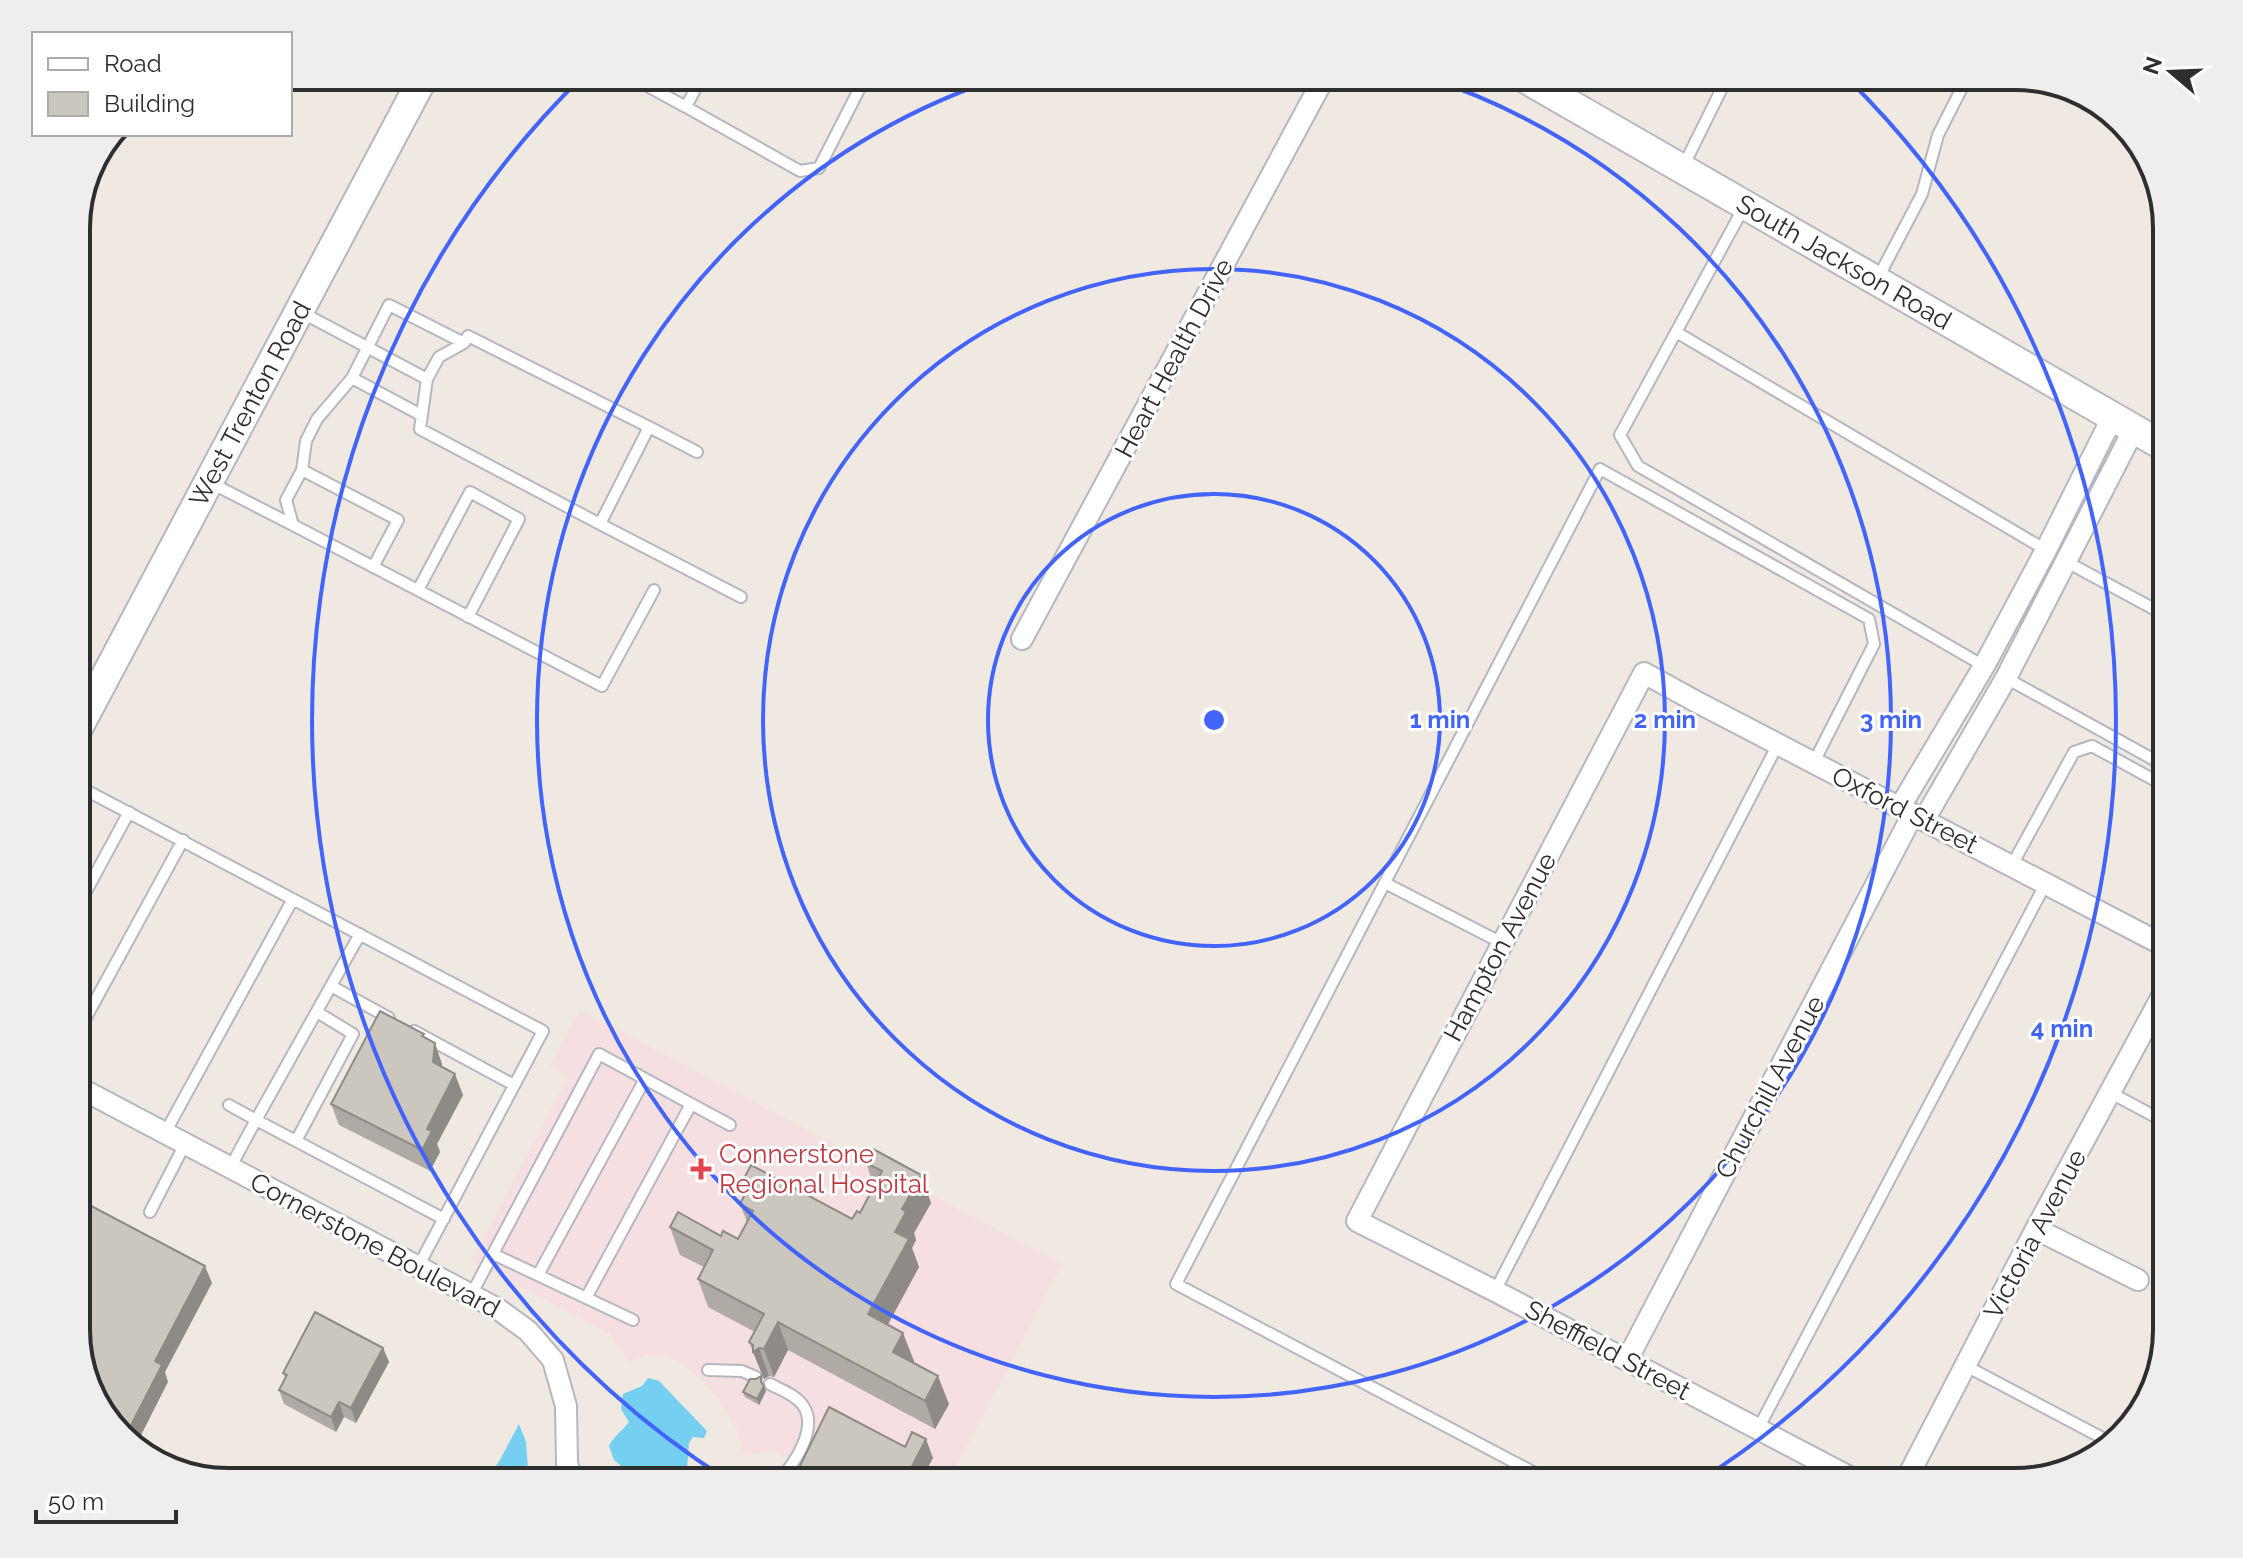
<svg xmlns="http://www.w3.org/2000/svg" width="2243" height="1558" viewBox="0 0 2243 1558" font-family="Raleway,sans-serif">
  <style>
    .medical { fill: #f5dfe0 }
    .water { fill: #75cff0 }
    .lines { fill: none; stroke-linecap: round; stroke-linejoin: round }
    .service-casing { stroke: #b4b7c1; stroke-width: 14 }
    .minor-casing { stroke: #b4b7c1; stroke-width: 24 }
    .secondary-casing { stroke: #b4b7c1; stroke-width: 32 }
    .service { stroke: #fff; stroke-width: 10 }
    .minor { stroke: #fff; stroke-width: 20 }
    .secondary { stroke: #fff; stroke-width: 28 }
    .wall { fill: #afaba4 }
    .shaded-wall { fill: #8e8b86 }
    .building { fill: #cbc7bf; stroke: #8e8b86; stroke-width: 2 }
    .ring { fill: none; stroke: #4264fb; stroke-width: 4 }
    .health-dot { fill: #e0444e; stroke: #fff; stroke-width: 3 }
    .labels { text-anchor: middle; stroke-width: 6; stroke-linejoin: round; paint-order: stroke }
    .street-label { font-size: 26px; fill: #2e2e2e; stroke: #fff }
    .health-label { font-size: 26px; fill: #be3a42; stroke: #fff; text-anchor: start }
    .rim { fill: none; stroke: #2e2e2e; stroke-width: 4 }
    .centre { fill: #4264fb; stroke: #fff; stroke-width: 4 }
    .ring-label { font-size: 24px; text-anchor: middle; font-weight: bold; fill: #4264fb; stroke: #fff; stroke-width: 6; stroke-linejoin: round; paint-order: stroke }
  </style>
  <rect width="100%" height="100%" fill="#efe9e1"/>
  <path class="medical" d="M580,1010L1062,1264L948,1482H860L818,1460L811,1471L773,1451L743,1455L738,1432L720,1401L704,1382L681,1362L664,1356H646L629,1362L610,1334L472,1261L568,1077L550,1067Z"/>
  <path class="water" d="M648,1378L659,1381L707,1431L704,1438L693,1437L689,1443L686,1482H628L631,1474L614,1460L609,1446C614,1436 622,1431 629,1422L621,1409L623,1394L642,1386Z
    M519,1424L526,1442L529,1482H485L500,1460Z"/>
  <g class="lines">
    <g class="service-casing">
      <path id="service" d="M629,76L686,107L702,76
        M1023,76L1035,82L1039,76
        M686,107L800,171L819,168L866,76
        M1683,167L1728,76
        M1744,207L1620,435L1638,466L1984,666
        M1878,278L1922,194L1938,135L1968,76
        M301,312L427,379L420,429L600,524L649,427L468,336L464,343L439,357L427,379
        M1676,332L2046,550
        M352,378L317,419L306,441L302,470L286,500L293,525L602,686L654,590
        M421,415L352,378L389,305L464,343
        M649,427L697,452
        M302,470L398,520L373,567
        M211,483L293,525
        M600,524L741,597
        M2065,561L2167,616
        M418,590L470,492L519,519L468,617
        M2006,678L2167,767
        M76,785L543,1031L418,1267
        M2012,865L2074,752L2092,746L2167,787
        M1385,883L1502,943
        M76,910L129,812
        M360,934L256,1120L444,1219
        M331,986L389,1018
        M414,1031L514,1085
        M76,1036L183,840
        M2111,1093L2167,1123
        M229,1105L256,1120L230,1168
        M165,1133L293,899
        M296,1141L353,1034L317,1012
        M150,1212L185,1144
        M493,1254L633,1320
        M538,1275L645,1079
        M1495,1291L1778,744
        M471,1295L599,1054L730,1125
        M586,1298L691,1104
        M1966,1366L2110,1442
        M708,1370L742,1371L756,1377
        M770,1384C781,1390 794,1394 802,1404C820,1427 794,1465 777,1482
        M1758,1429L2046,883
        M1552,1482L1176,1284L1600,469L1869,619L1874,644L1814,762"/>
    </g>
    <g class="minor-casing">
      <path id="minor" d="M1022,639L1325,76
        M1900,807L1984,666L2046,550L2113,416
        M1924,820L2006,678L2134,429
        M76,1086L498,1309L528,1331L553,1360L566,1406L567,1463L573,1482
        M2036,1229L2138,1280
        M1627,1360L1913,814
        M1859,1482L1495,1291L1357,1221L1644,673L1695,701L2167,947
        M1905,1482L2036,1229L2167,987"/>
    </g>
    <g class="secondary-casing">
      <path id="secondary" d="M1521,76L2167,448
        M76,732L424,76"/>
    </g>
    <use href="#service" class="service"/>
    <use href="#minor" class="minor"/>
    <use href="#secondary" class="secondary"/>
  </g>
  <path class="wall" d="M425,1038L442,1064V1067L463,1095L437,1144L440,1152L430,1171L339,1125L331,1104Z
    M866,1163L921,1175L931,1203L914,1233L916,1240L912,1248L919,1267L888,1325L914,1361L913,1363L949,1404L935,1429L788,1350L774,1377L769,1376L764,1379L749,1342L755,1332L708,1307L698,1279L704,1267L680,1255L670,1227L738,1239L747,1222L740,1204L745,1195L741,1184L852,1219L860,1213L874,1186Z
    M383,1348L389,1362L356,1423L344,1417L336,1432L284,1404L279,1390L285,1378L283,1373Z
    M761,1376L766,1391L759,1405L745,1397L743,1392Z"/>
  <path class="shaded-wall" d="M435,1043L442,1064L441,1083L433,1062Z
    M455,1074L463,1095L437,1144L440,1152L430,1171L422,1150L427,1129Z
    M921,1175L931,1203L914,1233L916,1240L912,1248L919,1267L878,1342L868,1314L902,1209Z
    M205,1266L212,1283L165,1372L168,1382L135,1447L125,1437L155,1361Z
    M778,1322L788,1350L774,1377L764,1349Z
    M903,1333L914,1361L904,1380L893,1352Z
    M383,1348L389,1362L356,1423L351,1408Z
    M759,1348L769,1376L764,1379L753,1352Z
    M938,1376L949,1404L935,1429L925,1401Z
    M764,1386L766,1391L759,1405L757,1399Z
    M339,1402L344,1417L336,1432L331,1417Z
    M926,1439L933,1458L920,1482H904Z"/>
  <path class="building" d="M380,1011L424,1034L422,1036L435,1043L433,1062L455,1074L427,1129L432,1131L422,1150L331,1104Z
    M873,1149L921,1175L902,1209L906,1212L895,1232L909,1239L868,1314L903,1333L893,1352L938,1376L925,1401L778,1322L764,1349L759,1348L753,1352V1345L749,1342L764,1314L698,1279L713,1250L670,1227L678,1212L721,1236L723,1231L738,1239L753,1211L740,1204L748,1188L741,1184L751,1165L852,1219L857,1211L860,1213L882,1171L866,1163Z
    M76,1198L205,1266L155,1361L162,1365L125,1437L96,1406L76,1340Z
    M315,1312L383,1348L351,1408L339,1402L331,1417L279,1390L287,1375L283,1373Z
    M761,1376V1382L764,1386L757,1399L743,1392L750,1379H756Z
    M829,1407L905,1447L912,1432L926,1439L904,1482H792Z"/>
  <g class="ring">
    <circle cx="1214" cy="720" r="226"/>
    <circle cx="1214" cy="720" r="451"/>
    <path d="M1423 76A677 677 0 1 1 1005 76"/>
    <path d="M729 1481A902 902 0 0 1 582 77M1846 77A902 902 0 0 1 1699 1481"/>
  </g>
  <path class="health-dot" d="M697 1157h8v8h8v8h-8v8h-8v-8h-8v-8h8z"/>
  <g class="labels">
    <g class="street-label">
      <text transform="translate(1844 262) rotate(30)" y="9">South Jackson Road</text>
      <text transform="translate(1174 358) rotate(-62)" y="9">Heart Health Drive</text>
      <text transform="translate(250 404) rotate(-62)" y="9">West Trenton Road</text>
      <text transform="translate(1905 810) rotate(27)" y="9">Oxford Street</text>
      <text transform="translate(1500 947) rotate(-62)" y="9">Hampton Avenue</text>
      <text transform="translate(1770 1087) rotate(-62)" y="9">Churchill Avenue</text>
      <text transform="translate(2035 1234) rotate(-62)" y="9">Victoria Avenue</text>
      <text transform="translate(375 1245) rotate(28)" y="9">Cornerstone Boulevard</text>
      <text transform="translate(1608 1350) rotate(28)" y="9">Sheffield Street</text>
    </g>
    <g class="health-label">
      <text x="719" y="1163">Connerstone<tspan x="719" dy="30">Regional Hospital</tspan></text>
    </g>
  </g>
  <path d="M0 0H2243V1558H0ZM228 90H2015A138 138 0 0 1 2153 228V1330A138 138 0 0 1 2015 1468H228A138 138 0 0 1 90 1330V228A138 138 0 0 1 228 90Z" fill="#eee" fill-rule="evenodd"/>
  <path class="rim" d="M228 90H2015A138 138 0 0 1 2153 228V1330A138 138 0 0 1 2015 1468H228A138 138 0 0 1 90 1330V228A138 138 0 0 1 228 90Z"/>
  <circle cx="1214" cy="720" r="12" class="centre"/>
  <g class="ring-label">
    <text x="1440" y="728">1 min</text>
    <text x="1665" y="728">2 min</text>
    <text x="1891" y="728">3 min</text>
    <text x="2062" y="1037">4 min</text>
  </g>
  <rect x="32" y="32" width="260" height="104" fill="#ffffff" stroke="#ababab" stroke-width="2"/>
  <rect x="48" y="58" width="40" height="12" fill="#ffffff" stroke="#ababab" stroke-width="2"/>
  <text x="104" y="72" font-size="24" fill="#2e2e2e">Road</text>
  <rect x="48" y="92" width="40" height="24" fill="#cbc7bf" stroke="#ababab" stroke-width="2"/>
  <text x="104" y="112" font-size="24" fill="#2e2e2e">Building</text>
  <g transform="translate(2171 72) rotate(289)" stroke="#ffffff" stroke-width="6" paint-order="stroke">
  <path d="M0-6L14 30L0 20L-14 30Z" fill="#2e2e2e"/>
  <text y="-12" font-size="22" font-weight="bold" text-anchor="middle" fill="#2e2e2e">N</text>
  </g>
  <path d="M36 1510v12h140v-12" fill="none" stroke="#2e2e2e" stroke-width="4"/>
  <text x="48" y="1510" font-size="24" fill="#2e2e2e" stroke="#ffffff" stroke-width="6" paint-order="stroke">50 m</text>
</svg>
